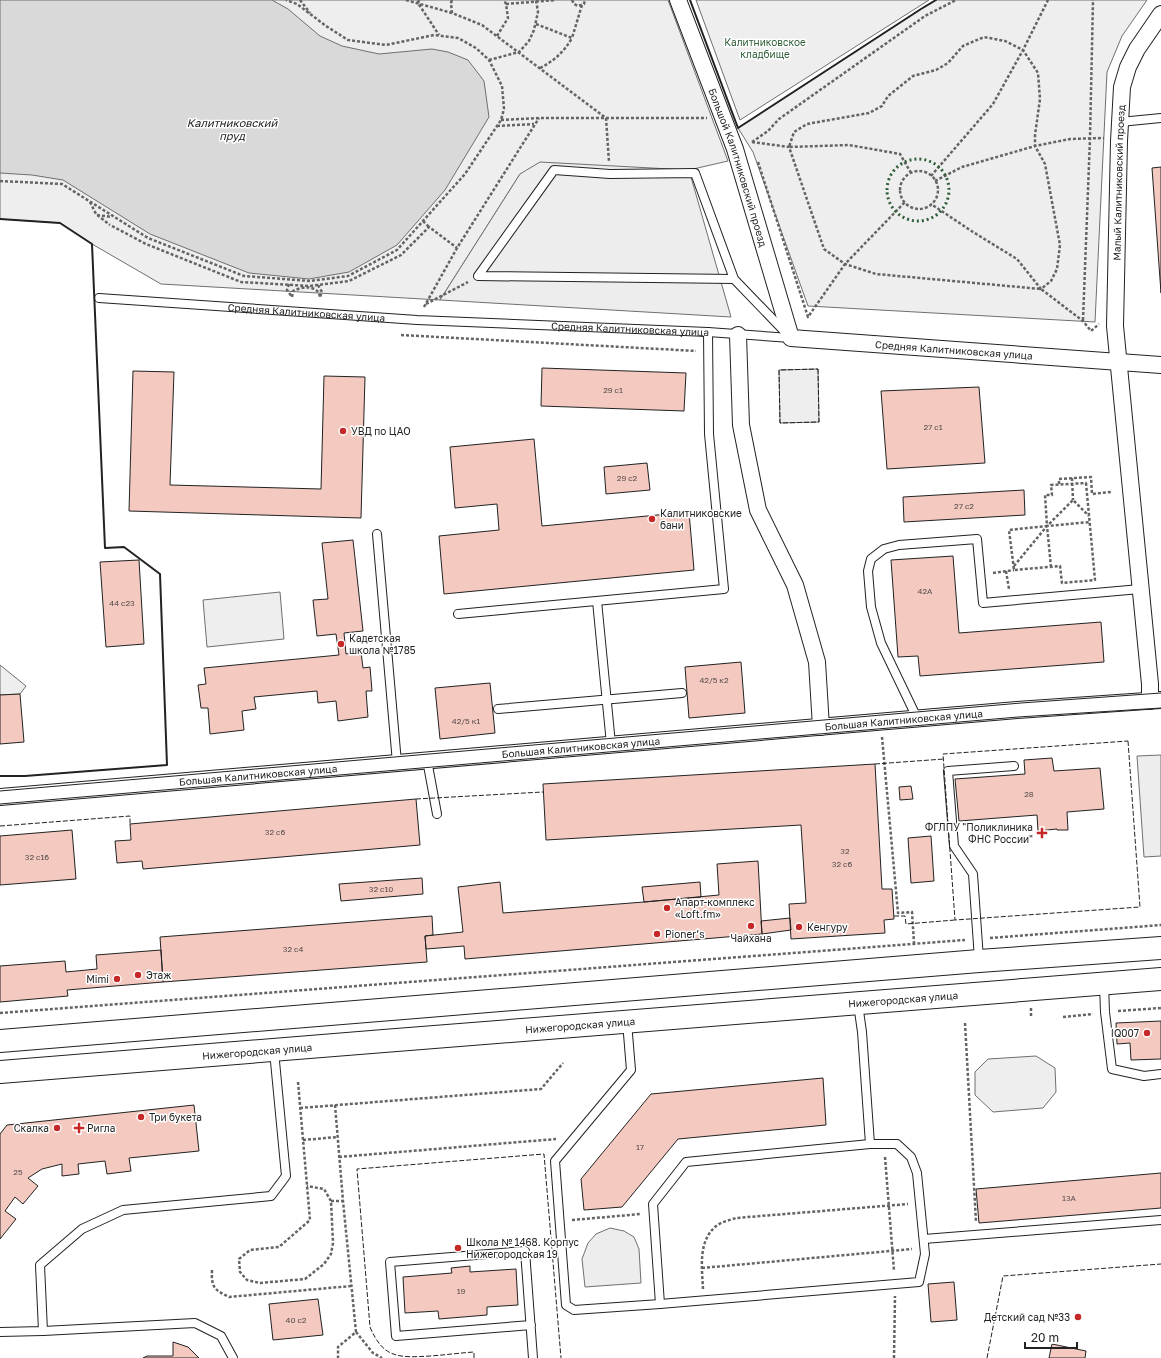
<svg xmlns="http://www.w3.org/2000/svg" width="1161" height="1358" viewBox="0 0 1161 1358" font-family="'Golos Text',sans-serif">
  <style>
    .green { fill: #eee; stroke: #6f6f6f }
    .parking { fill: #ededed; stroke: #6f6f6f }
    .water { fill: #d9d9d9; stroke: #6f6f6f }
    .building { fill: #f3c9c0; stroke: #222 }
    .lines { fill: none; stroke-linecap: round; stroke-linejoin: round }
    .lane-casing { stroke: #222; stroke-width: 10 }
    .street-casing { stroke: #222; stroke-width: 18 }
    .primary-casing { stroke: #222; stroke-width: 24 }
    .path { stroke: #646464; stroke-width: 2.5; stroke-dasharray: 3 2; stroke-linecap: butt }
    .lane { stroke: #fff; stroke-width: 8 }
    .street { stroke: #fff; stroke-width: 16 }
    .primary { stroke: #fff; stroke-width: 22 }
    .tram { stroke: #222; stroke-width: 1 }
    .hedge { stroke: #2f5e38; stroke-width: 3; stroke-dasharray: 2 3; stroke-linecap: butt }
    .fence { stroke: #222; stroke-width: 1; stroke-dasharray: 5 2; stroke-linecap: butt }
    .wall { stroke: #222; stroke-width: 2 }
    .poi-dot { fill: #c62828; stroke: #fff; stroke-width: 1.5 }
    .labels { text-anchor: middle; stroke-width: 3; stroke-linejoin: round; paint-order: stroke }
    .number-label { font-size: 8px; fill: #564c4a }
    .park-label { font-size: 10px; fill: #2f5e38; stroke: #fff }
    .street-label { font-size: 10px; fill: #222; stroke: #fff }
    .poi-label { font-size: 10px; fill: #222; stroke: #fff; text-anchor: start }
    .water-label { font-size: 11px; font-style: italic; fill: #222; stroke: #fff }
  </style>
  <rect width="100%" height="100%" fill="#fff"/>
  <path class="green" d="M0,0H668L728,161L689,170L520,174L440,300L161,284L92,244L60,223L0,219Z
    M696,0H929L740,120Z
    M936,0H1147L1122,36L1107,72L1095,322L808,306L753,152L738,128L921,9Z
    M818,369L819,422L780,423L779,370Z
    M280,592L284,639L207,647L203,600Z
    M0,665L26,686L20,694L0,695Z
    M1036,1056L1055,1068L1056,1092L1043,1108L993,1112L975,1095V1072L988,1059Z"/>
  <path class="parking" d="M540,162L689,170L731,317L440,300L520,174Z
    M1161,755V856L1144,857L1137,756Z
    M610,1228L624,1231L634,1237L639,1249L641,1283L585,1287L582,1259L588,1243L596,1234Z"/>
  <path class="water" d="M0,0H272L288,9L320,36L342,46L379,54L432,49L448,52L468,60L484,81L489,117L445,190L397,245L349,272L309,279L249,273L150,234L63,180L32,175L0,173Z"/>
  <path class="building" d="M1161,167V293L1152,168Z
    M542,368L686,373L684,411L541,406Z
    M133,371L174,372L170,485L321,489L324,376L365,377L361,518L129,511Z
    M979,387L985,463L887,469L881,391Z
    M534,439L542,526L689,512L694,570L444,594L439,536L499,530L497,504L455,508L450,447Z
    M647,463L650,490L606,494L604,467Z
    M1024,490L1025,515L904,522L903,497Z
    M353,540L363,631L344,633L346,654L361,652L363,668L370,667L372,691H366L368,717L338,721L336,701L318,703L317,691L254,697L256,709L242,711L244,730L210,734L208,708H201L198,685L206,684L204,668L339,655L336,634L317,636L313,600L328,599L322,543Z
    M953,556L959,633L1101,622L1104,662L920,676L918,656L898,657L891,560Z
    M139,560L144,644L106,647L100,562Z
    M741,662L745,713L689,718L685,667Z
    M490,683L495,733L440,739L435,688Z
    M20,694L24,742L0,744V695Z
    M1052,758L1054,771L1100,768L1104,809L1067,812L1068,830H1057V829L1038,831L1037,815L959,821L955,779L1025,774L1024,760Z
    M875,764L882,889H892L894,919L884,920L885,933L791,939L789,904L806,903L801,825L546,840L543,784Z
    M911,786L913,799L900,800L899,787Z
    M416,799L420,845L143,869L142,861L117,863L115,841L131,840L130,824Z
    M72,830L76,879L0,885V836Z
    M931,836L934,881L911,883L908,838Z
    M758,861L762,934L465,959L464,946L426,949L425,936L463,932L458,887L500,882L503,913L644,902L719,895L717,864Z
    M422,878L423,894L341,901L339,884Z
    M700,882L701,897L644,902L642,887Z
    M432,916L433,935L425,936L427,962L163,982L160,937Z
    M790,918L791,930L762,934L761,921Z
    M161,950L163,982L67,990L68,996L0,1002V966L65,961L66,972L97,969L96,955Z
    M1161,1021V1059L1131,1060L1130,1043L1117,1044L1116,1023Z
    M823,1078L826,1125L678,1139L622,1207L584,1210L581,1179L651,1094Z
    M194,1105L199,1151L129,1158L131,1171L107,1174L105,1161L78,1164L79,1174L62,1176V1164L42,1169L28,1178L38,1186L23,1204L15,1197L5,1211L16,1219L0,1239V1134L7,1125Z
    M1161,1173V1208L979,1223L976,1189Z
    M470,1266V1272L516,1269L518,1305L487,1307V1315L439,1319L438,1311L405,1313L403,1277L452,1273L451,1268Z
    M954,1282L957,1320L931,1322L928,1284Z
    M318,1299L323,1335L273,1340L269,1304Z
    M173,1342L188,1347L199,1358H143L147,1356H173Z
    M1052,1344L1086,1351L1085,1358H1049Z"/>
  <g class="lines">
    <g class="lane-casing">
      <g id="lane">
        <path d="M1120,122L1161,118"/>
        <path d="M734,279L478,276L554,170L610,174L695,173L734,279L786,333"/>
        <path id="s1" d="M99,298L417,320L708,332L791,338"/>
        <path d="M377,534L397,763"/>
        <path d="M597,601L611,744"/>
        <path d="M458,614L724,589L709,434L708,332"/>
        <path d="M498,709L682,693"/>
        <path d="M917,718L881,643L871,607L868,571L871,559L884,549L899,545L977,539L983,603L1140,589"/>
        <path d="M427,760L437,814"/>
        <path d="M979,959L973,874L954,846L948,771L1014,766"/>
        <path d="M1104,984L1105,1012L1112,1069L1144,1076L1161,1074"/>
        <path d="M627,1022L631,1070L555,1161L566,1305L574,1310L660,1304L919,1282L925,1254L917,1173L911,1157L897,1144H870L862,1032L858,1004"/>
        <path d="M924,1239L1161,1220"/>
        <path d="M660,1304L653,1204L686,1162L870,1144"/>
        <path d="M531,1325L396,1336L390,1262L525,1251L533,1358"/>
        <path d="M43,1331L195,1323L221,1336L233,1358"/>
        <path d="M0,1332L43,1331L40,1265L82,1229L123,1210L271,1196L286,1176L274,1051"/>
      </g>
    </g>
    <g class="street-casing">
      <g id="street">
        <path id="s2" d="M678,0L735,149L791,338L1161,365"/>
        <path d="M738,335L741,425L758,510L795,585L817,662L821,727"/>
        <path id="s3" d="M1150,701V684L1115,326L1119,141L1122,87L1128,67L1137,49L1161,14"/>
        <path id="s4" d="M0,797L1017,710L1161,700"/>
      </g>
    </g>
    <g class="primary-casing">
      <g id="primary">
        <path d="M0,1041L979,961L1161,948"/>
        <path id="s5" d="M0,1072C387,1041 774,1009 1161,979"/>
      </g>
    </g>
    <path class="path" d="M300,0L310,13
      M406,0L452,13L482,25L606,118L609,162
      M419,0L418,3L439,35
      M572,0L574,4L578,6L584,4L585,0
      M506,4L556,0
      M452,13L451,3L452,0
      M536,24L572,38L582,5
      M497,36L508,18L506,4L504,0
      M489,60L519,52L529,41L534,30L538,12L536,0
      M540,68C554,61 564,52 572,38
      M501,120L539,118H707
      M497,126L534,124
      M752,142L789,147L824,249L845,264L876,274L1041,289L1083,321L1091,331L1099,324
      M752,142L768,131L779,119L925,16L956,0
      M758,162L808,317L845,264L905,202
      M900 190a19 19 0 1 1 38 0a19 19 0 1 1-38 0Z
      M911,173L900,154L849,145L789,147L794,132L807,124L869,113L882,106L888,96L913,76L936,70L948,63L963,46L984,37L1005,41L1023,50L1038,73L1040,99L1035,135V146L1045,164L1060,245L1057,269L1051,281L1041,289L1017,259L973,232L931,204
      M931,176L993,104L1023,50L1048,0
      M0,181L62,184L148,238L244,276L310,281L348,276L397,250L465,174L501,120L504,109L502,86L489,60L476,48L458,38L434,35L386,45L348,40L326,26L297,4L286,0
      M935,181L962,167L1035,146L1070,139L1104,138
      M90,202L96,214L110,225
      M97,215L112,217
      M423,221L429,227
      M112,226L146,244L241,282L310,286L349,281L401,255L429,227L457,248
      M289,284L287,290L292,297
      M318,285L322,292L320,297
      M292,297L293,291C303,286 318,285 320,297
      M426,304L468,282
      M424,307L457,248L539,118
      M1083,320L1090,138L1093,0
      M401,335L696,351
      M1072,478L1073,500
      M1086,483L1095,580L1062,583L1060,566L1014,570L1009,530L1047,526L1045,495H1052L1051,485Z
      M1059,484V479L1091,477L1092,494L1111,492
      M1014,566L1047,526L1073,500L1089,516
      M1051,567L1047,526L1090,522
      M1006,571L1009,589
      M993,573L1014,570
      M882,737L898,913L912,912L914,943
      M990,938L1161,925
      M1031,1008V1017
      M1118,1011L1161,1008
      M0,1013L965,940
      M1063,1017L1093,1014
      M965,1023L976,1222
      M298,1082C302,1128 306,1174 310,1220L279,1247L250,1250L239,1259L240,1272L247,1280L260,1283L305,1279L324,1264L331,1254L333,1243L331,1201L324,1189L307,1186
      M335,1105L343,1201L356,1332L338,1347V1358
      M300,1108L541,1089L563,1063
      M303,1140L338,1137
      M339,1157L556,1139
      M885,1157L894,1271
      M331,1201H343
      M572,1220L641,1214
      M702,1268L912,1249
      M212,1270C211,1288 215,1290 229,1297L351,1286
      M703,1289C702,1268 698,1242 715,1227C720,1222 730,1220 736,1218L908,1204
      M356,1332L373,1353L382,1358
      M894,1358L895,1296"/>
    <use href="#lane" class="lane"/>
    <use href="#street" class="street"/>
    <use href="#primary" class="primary"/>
    <path class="tram" d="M0,791L1021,703L1161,693
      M0,804L1018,717L1161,708"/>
    <path class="hedge" d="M887 190a31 31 0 1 1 62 0a31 31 0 1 1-62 0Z"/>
    <path class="fence" d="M818,369L819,422L780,423L779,370Z
      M1128,741L1140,907L955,920L943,754Z
      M875,764L944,759
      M416,799L543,792
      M0,826L130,816V824
      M894,916H905L906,924L955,920
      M474,1358V1352C459,1353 445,1355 430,1356C398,1358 383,1358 370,1327L357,1169L544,1154L561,1358
      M987,1358L1003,1276L1161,1264"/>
    <path class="wall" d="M690,0L738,128L921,9L936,0
      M0,219L60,223L92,244L105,548L124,547L160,574L167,765L25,776H0"/>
  </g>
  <g class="poi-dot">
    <circle cx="343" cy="431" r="4"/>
    <circle cx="652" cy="519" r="4"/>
    <circle cx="341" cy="644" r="4"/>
    <path d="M1040 827h4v4h4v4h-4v4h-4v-4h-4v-4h4z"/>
    <circle cx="667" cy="908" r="4"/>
    <circle cx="751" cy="926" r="4"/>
    <circle cx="799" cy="927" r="4"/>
    <circle cx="657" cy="934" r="4"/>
    <circle cx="138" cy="975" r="4"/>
    <circle cx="117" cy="979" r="4"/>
    <circle cx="1147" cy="1033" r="4"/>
    <circle cx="141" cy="1117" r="4"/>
    <circle cx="57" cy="1128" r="4"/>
    <path d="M77 1122h4v4h4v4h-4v4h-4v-4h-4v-4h4z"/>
    <circle cx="458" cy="1248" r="4"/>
    <circle cx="1078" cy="1317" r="4"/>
  </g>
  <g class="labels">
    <g class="number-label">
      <text x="613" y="393">29 с1</text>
      <text x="933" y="430">27 с1</text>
      <text x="627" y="481">29 с2</text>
      <text x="964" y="509">27 с2</text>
      <text x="925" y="594">42А</text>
      <text x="122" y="606">44 с23</text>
      <text x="714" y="683">42/5 к2</text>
      <text x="466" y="724">42/5 к1</text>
      <text x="1029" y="797">28</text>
      <text x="275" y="835">32 с6</text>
      <text x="845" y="854">32</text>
      <text x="37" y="860">32 с16</text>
      <text x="842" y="867">32 с6</text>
      <text x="381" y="892">32 с10</text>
      <text x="293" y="952">32 с4</text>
      <text x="640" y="1150">17</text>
      <text x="18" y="1175">25</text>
      <text x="1069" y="1201">13А</text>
      <text x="461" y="1294">19</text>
      <text x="296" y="1323">40 с2</text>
    </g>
    <g class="park-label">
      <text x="765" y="46">Калитниковское<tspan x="765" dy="12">кладбище</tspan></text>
    </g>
    <g class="street-label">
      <text dy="4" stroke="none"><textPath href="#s2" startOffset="178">Большой Калитниковский проезд</textPath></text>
      <text dy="4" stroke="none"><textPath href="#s3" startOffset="520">Малый Калитниковский проезд</textPath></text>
      <text dy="4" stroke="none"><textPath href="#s1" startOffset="208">Средняя Калитниковская улица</textPath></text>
      <text dy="4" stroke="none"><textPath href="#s1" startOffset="532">Средняя Калитниковская улица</textPath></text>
      <text dy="4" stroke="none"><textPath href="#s2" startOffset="520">Средняя Калитниковская улица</textPath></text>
      <text dy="4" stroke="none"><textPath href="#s4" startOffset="907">Большая Калитниковская улица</textPath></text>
      <text dy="4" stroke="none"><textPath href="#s4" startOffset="583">Большая Калитниковская улица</textPath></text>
      <text dy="4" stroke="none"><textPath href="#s4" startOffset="259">Большая Калитниковская улица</textPath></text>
      <text dy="4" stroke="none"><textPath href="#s5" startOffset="906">Нижегородская улица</textPath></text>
      <text dy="4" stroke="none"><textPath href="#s5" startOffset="582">Нижегородская улица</textPath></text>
      <text dy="4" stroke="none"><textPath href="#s5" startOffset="258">Нижегородская улица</textPath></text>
    </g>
    <g class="poi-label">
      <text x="351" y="435">УВД по ЦАО</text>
      <text x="660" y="517">Калитниковские<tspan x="660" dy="12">бани</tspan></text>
      <text x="349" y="642">Кадетская<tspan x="349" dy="12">школа №1785</tspan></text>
      <text x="1033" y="831" text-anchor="end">ФГЛПУ "Поликлиника<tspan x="1033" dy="12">ФНС России"</tspan></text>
      <text x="675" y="906">Апарт-комплекс<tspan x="675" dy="12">«Loft.fm»</tspan></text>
      <text x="807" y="931">Кенгуру</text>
      <text x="665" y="938">Pioner’s</text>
      <text x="751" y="942" text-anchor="middle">Чайхана</text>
      <text x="146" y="979">Этаж</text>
      <text x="109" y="983" text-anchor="end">Mimi</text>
      <text x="1139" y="1037" text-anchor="end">IQ007</text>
      <text x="149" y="1121">Три букета</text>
      <text x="49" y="1132" text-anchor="end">Скалка</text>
      <text x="87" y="1132">Ригла</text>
      <text x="466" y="1246">Школа № 1468. Корпус<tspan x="466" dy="12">Нижегородская 19</tspan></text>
      <text x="1070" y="1321" text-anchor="end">Детский сад №33</text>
    </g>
    <g class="water-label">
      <text x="232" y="127">Калитниковский<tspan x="232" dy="13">пруд</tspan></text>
    </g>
  </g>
  <path d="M1025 1342v6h52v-6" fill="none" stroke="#222222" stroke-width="2"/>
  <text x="1031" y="1342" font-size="12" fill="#222222" stroke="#ffffff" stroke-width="3" paint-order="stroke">20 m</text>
</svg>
